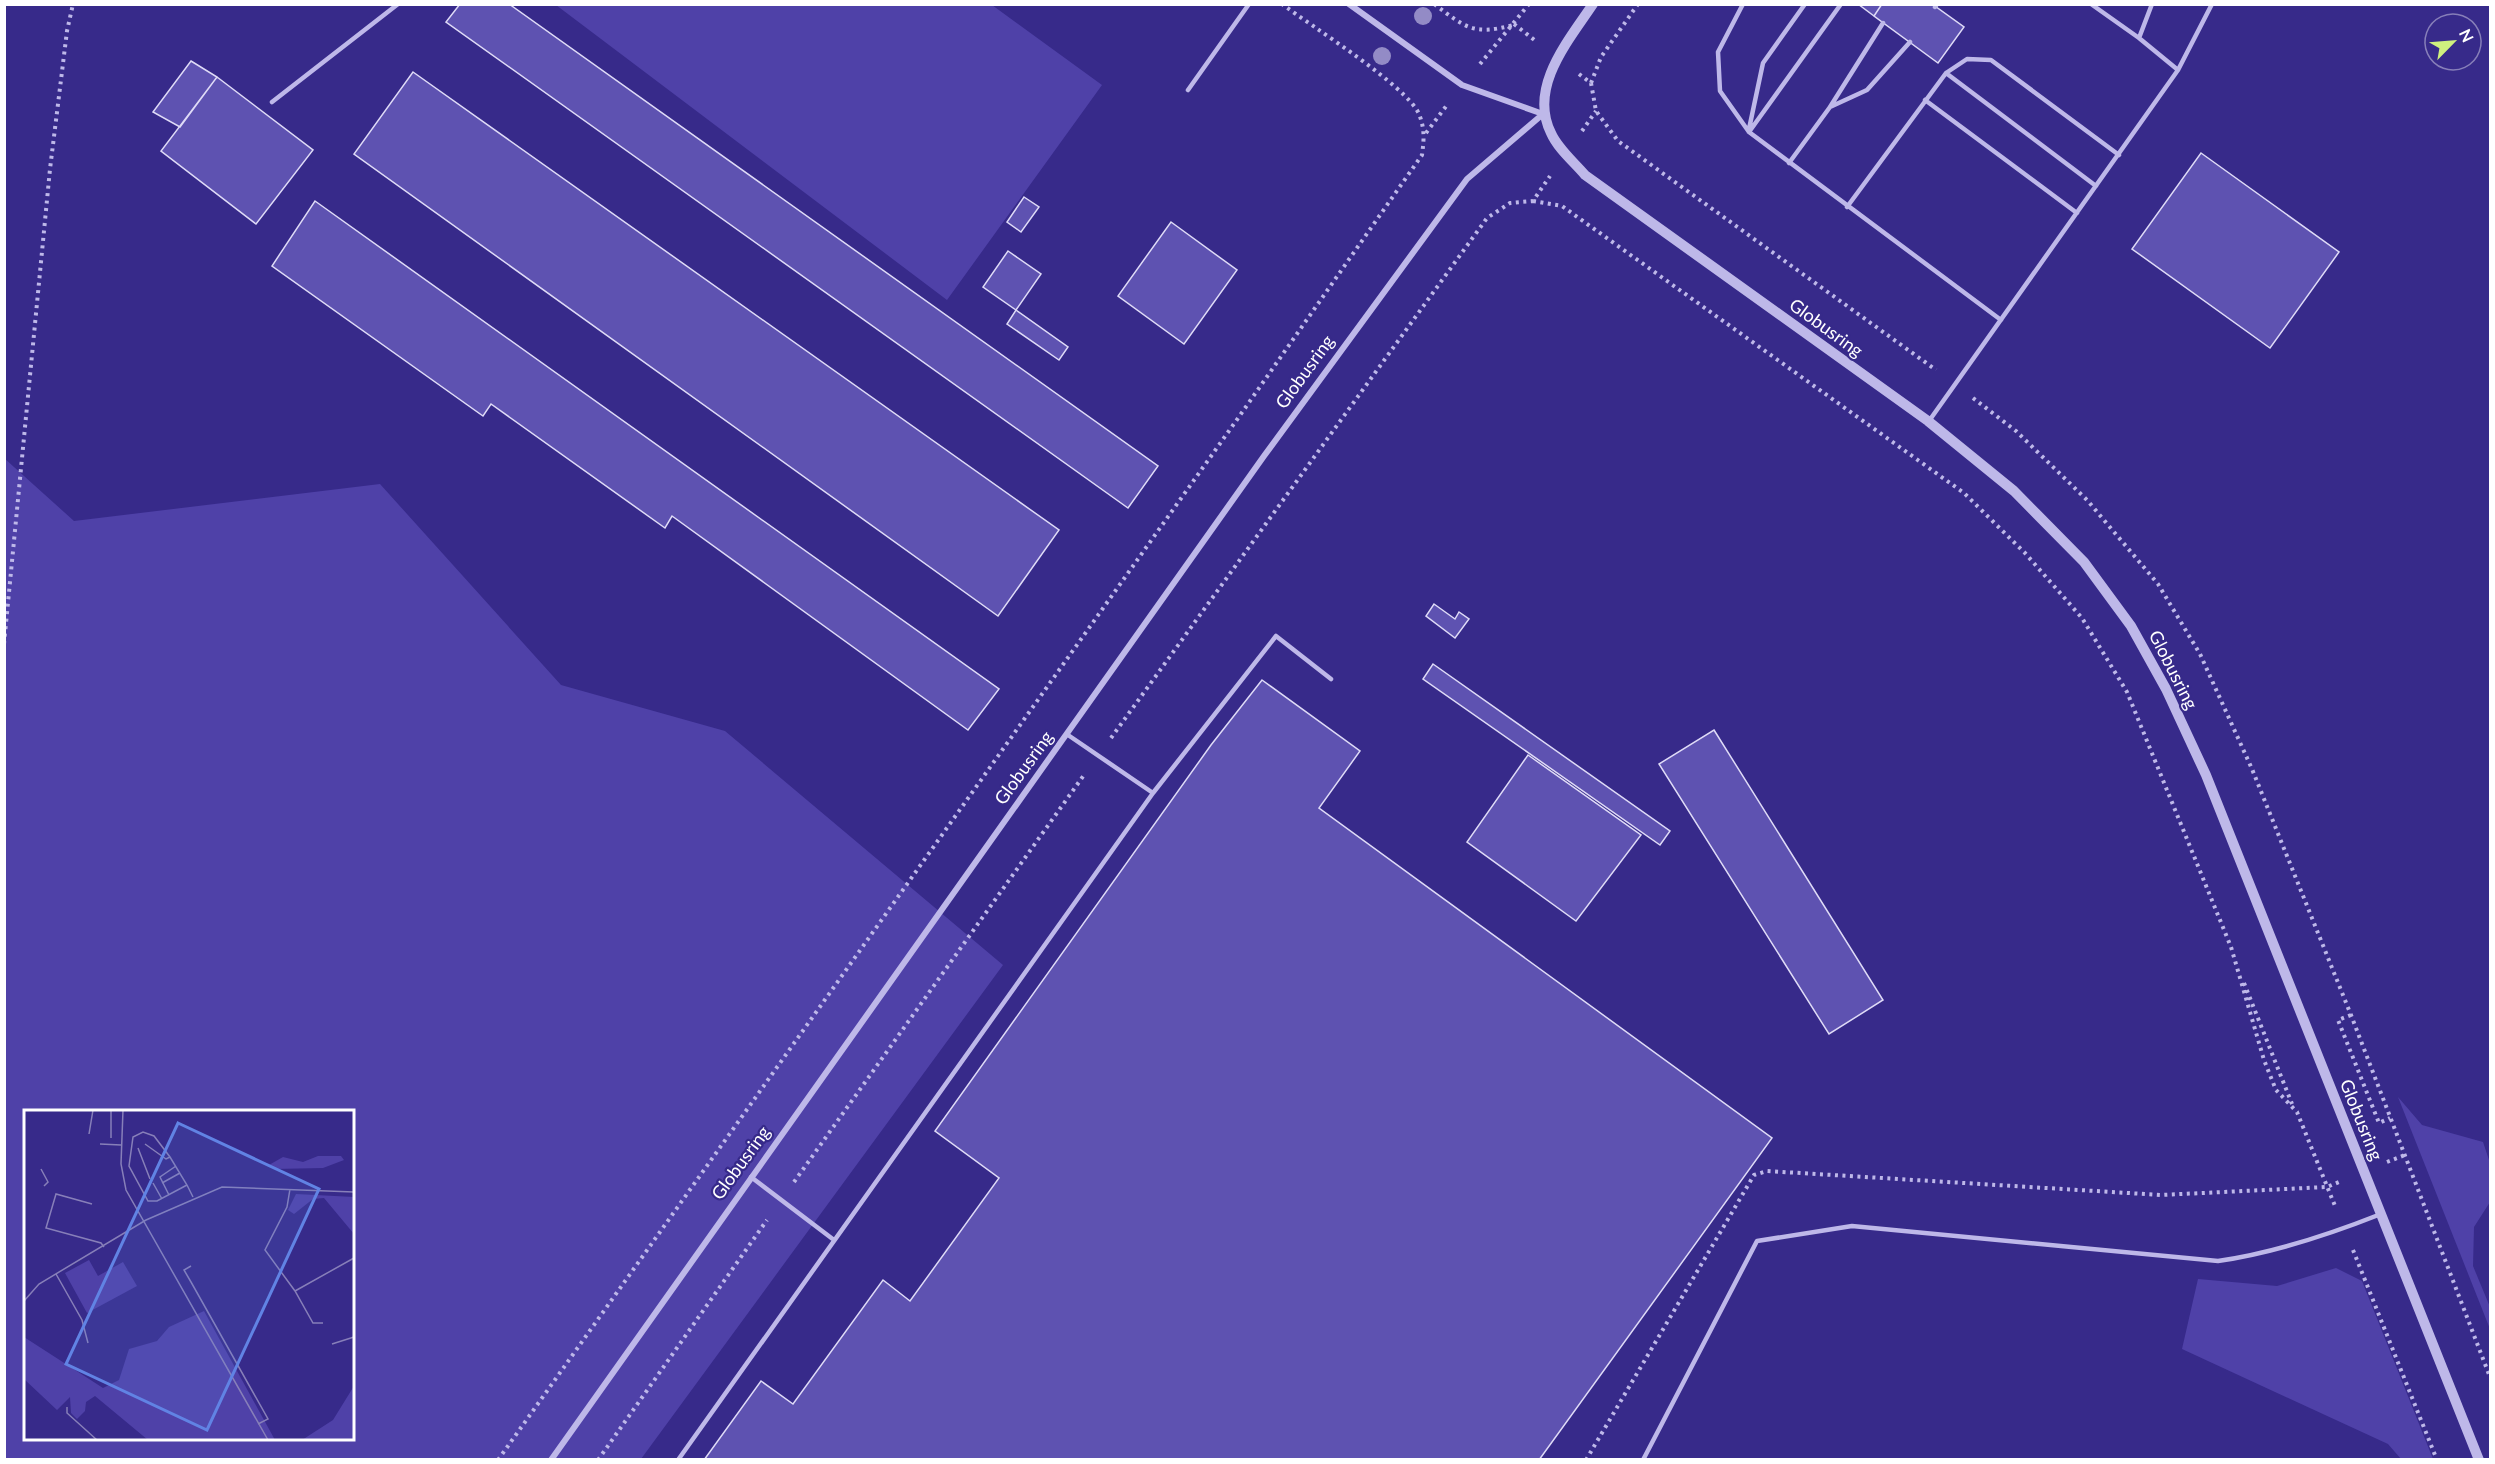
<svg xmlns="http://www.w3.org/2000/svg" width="2495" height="1464" viewBox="0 0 2495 1464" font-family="Lato,sans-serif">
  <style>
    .green { fill: #4f41a8; fill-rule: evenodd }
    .building { fill: #5e52b1; stroke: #dfdbf7; stroke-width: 1.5 }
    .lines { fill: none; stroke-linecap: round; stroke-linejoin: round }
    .path { stroke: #beb8e9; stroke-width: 4; stroke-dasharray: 3 4.5; stroke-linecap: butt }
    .service { stroke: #beb8e9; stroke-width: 4.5 }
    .minor { stroke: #beb8e9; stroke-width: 6 }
    .tertiary { stroke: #beb8e9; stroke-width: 10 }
    .tree { fill: #938bc6 }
    .labels { text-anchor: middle; stroke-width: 4.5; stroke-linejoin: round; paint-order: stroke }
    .street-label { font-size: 18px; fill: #fff; stroke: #372a8a }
    .inset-road { fill: none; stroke: #877fb9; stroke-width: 1.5 }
    .view { fill: #6183e4; fill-opacity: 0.15; stroke: #6183e4; stroke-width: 3 }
    .inset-edge { fill: none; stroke: #fff; stroke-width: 3 }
  </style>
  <rect width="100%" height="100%" fill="#372a8a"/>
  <path class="green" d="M556,5H992L1102,85L947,300Z
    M4,458L74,521L380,484L561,685L725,731L1003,965L641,1459H5ZM26,1112H352V1438H26Z
    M2398,1097L2422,1125L2483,1142L2490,1163V1202L2474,1227L2473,1266L2490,1307V1329Z
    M2336,1268L2362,1281L2433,1459H2401L2388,1444L2182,1349L2198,1279L2277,1286Z"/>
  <path class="building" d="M460,4H509L1158,466L1128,508L446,22Z
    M1858,4H1882L1874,16Z
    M1882,4H1932L1964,27L1938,63L1874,16Z
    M191,61L217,77L180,127L153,112Z
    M413,72L1059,530L998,616L354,154Z
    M217,77L313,150L256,224L161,151Z
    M2201,153L2339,252L2270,348L2132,249Z
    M1024,197L1039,207L1021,232L1007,222Z
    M315,201L999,689L968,730L672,516L665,528L491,404L483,416L272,266Z
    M1171,222L1237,270L1184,344L1118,296Z
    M1008,251L1041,274L1016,310L983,287Z
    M1016,310L1068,347L1059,360L1007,324Z
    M1434,604L1455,619L1459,612L1469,619L1455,638L1426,616Z
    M1433,664L1670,831L1660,845L1423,679Z
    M1262,680L1360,751L1319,808L1772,1138L1539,1460H704L761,1381L793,1404L883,1280L910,1301L999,1178L935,1131L1211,745Z
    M1714,730L1883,1000L1829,1034L1659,764Z
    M1528,755L1641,835L1576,921L1467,842Z"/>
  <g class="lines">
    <path class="path" d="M1434,4C1465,27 1473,36 1513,25
      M1514,24L1537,42
      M1480,64L1529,4
      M1579,74L1591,83L1596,111L1618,141L1936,370
      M1591,83L1601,57L1638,4
      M1582,131L1596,111
      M1426,133L1447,105
      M1533,201L1562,206L1964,493L2025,553L2082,618L2127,692L2231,947L2264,1060L2276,1090L2297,1112L2335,1206
      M1973,398L2016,431L2087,500L2158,584L2200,654L2252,769L2351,1015L2490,1377
      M4,644L50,169L67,31L73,4
      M1111,738L1487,218L1510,203L1533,201L1550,176
      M2244,983L2292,1104
      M2351,1015L2338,1020L2379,1123L2390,1118
      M2387,1162L2405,1155
      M794,1182L1084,775
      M2353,1250L2437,1460
      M498,1460L1236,421L1422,155C1424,140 1425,129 1419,114C1407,86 1311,26 1282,4
      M598,1460L767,1220
      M1586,1460L1754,1175L1767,1171L2161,1195L2327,1187L2339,1182"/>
    <path class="service" d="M1743,4L1718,52L1720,91L1749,132L2001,320
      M2091,4L2139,38
      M2152,4L2139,38L2178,70
      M1935,7L1937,4
      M1946,73L2096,186
      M1188,90L1249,4
      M1925,100L2077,213
      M272,102L398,4
      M1830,107L1867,90L1910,42
      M1749,129L1763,63L1805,4
      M1749,132L1841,4
      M1789,163L1830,107L1883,23
      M1847,207L1946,73L1967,59L1991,60L2119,155
      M1929,421L2178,70L2212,4
      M1068,735L1153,793
      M751,1177L834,1240
      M678,1460L1153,793L1276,636L1331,679
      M1643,1460L1757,1241L1852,1226L2218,1261C2274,1253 2328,1235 2381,1214"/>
    <path class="minor" d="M1349,4L1462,85L1543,114
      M551,1460L1264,456L1467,179L1543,114"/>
    <path class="tertiary" d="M1593,4C1569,40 1528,87 1551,133C1558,149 1574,162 1585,175L1928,421L2014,491L2084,562L2131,626L2166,689L2206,775L2479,1460"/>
  </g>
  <g class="tree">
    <circle cx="1423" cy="16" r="9"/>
    <circle cx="1382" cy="56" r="9"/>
  </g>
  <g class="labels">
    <g class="street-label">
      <text transform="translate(1826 328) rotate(36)" y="6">Globusring</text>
      <text transform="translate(1305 372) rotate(-54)" y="6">Globusring</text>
      <text transform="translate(2173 670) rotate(63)" y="6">Globusring</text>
      <text transform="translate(1024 768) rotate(-54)" y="6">Globusring</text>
      <text transform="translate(2361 1120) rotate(68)" y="6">Globusring</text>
      <text transform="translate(741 1163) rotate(-54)" y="6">Globusring</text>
    </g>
  </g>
  <g transform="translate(24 1110)">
    <rect width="330" height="330" fill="#372a8a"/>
    <path d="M294,46H317L320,50L299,58L250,59L245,55L259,47L279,52ZM272,84L330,87V124L300,88L289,89L270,104L264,100ZM65,150L74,166L99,152L113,176L63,203L41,163ZM180,201L251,330H124L71,286L62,292L61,301L53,309L47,303L46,287L33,300L0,269V227L79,278L95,270L105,239L133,231L145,217ZM330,276V330H278L309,310Z" fill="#4f41a8"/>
    <path class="inset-road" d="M99,0L97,54L102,80L244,330M65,24L69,0M87,28V0M76,34L97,35M121,34L142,49L146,47M114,38L126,69M17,59L24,72L20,76M129,73L138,89M138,73L156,63M163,75L133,91H124L105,56L109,27L119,22L130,26L146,47L163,75L169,87M266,79L263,97L241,140L271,181L289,213H299M145,85L136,67L152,56M68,94L32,84L22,118L77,133L80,137M122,110L198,77L330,82M167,156L160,160L167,172L244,309L234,314M32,164L58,210L64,233M271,181L330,148M0,191L15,174L122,110M308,234L330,227M43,297V303L73,330"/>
    <path class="view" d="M154,13L295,79L183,320L42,254Z"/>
    <rect width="330" height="330" class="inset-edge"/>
  </g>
  <rect width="2495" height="1464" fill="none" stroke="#ffffff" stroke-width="12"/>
  <g transform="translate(2453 42) rotate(65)"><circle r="28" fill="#372a8a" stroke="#877fb9" stroke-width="1.5"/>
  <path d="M0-4.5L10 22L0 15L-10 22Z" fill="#cff07f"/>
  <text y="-9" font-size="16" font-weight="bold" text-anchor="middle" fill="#ffffff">N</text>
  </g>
</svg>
